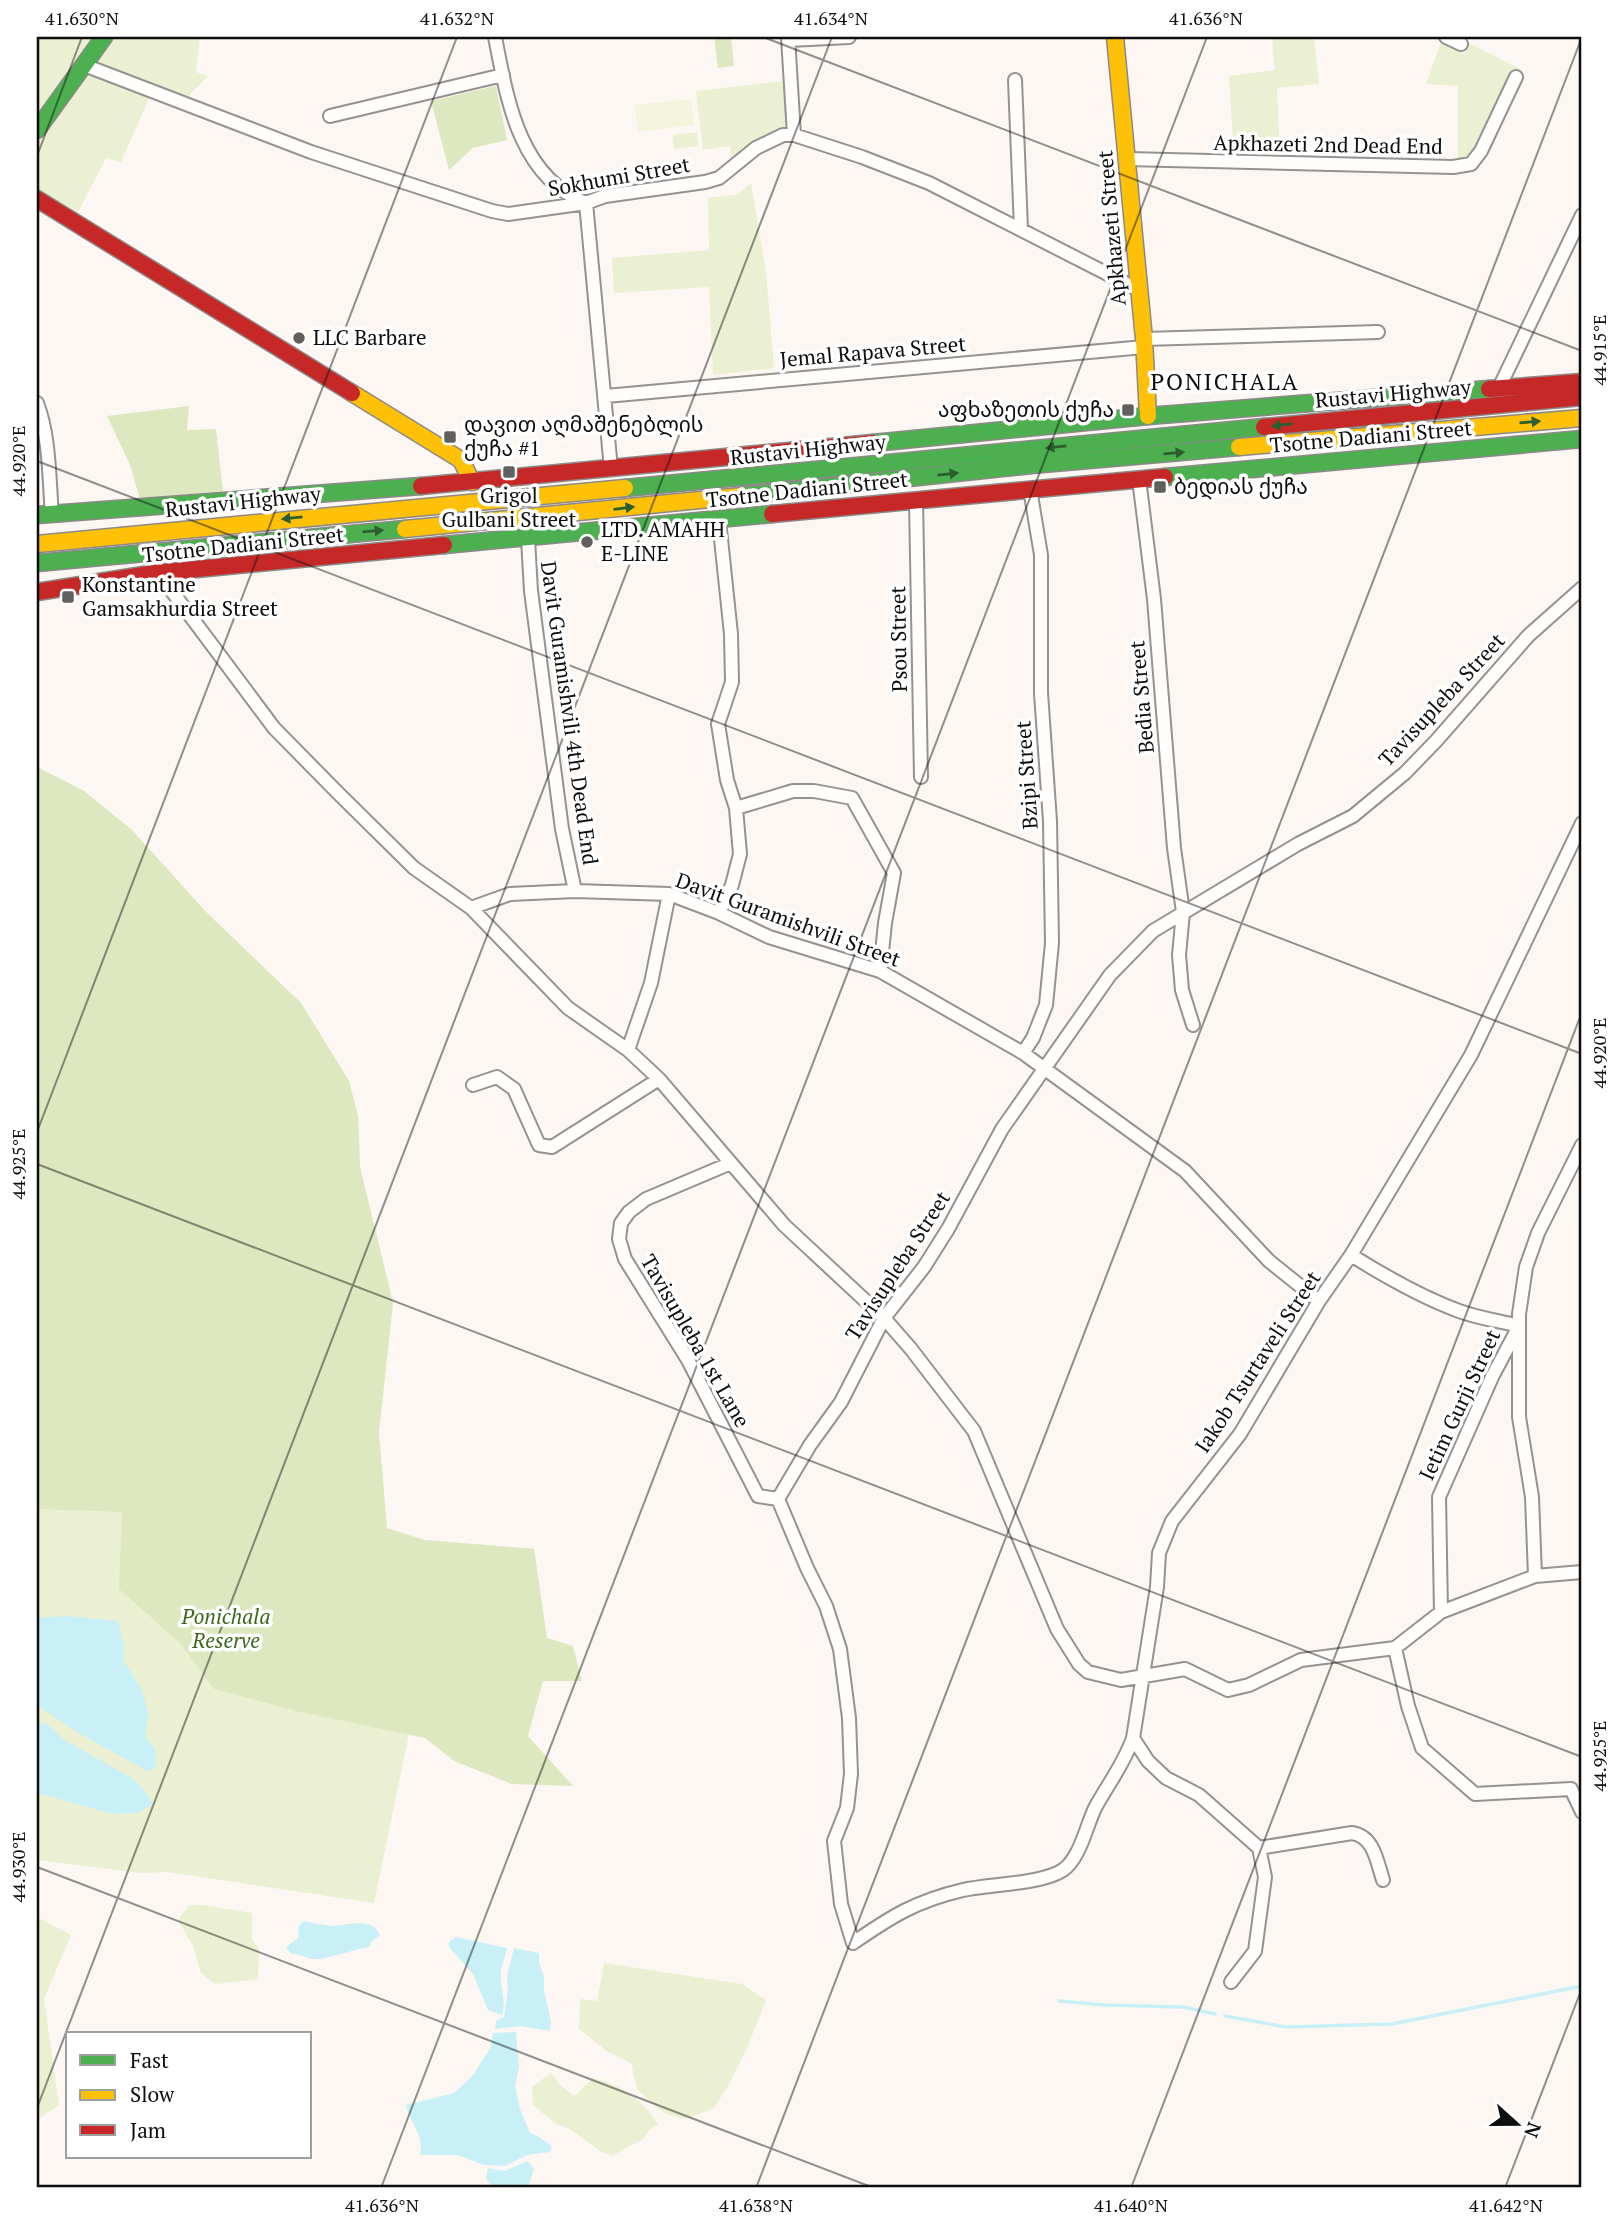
<svg xmlns="http://www.w3.org/2000/svg" width="1619" height="2225" viewBox="0 0 1619 2225" font-family="'PT Serif','Noto Sans Georgian',serif">
  <style>
    .green { fill: #ebf0d2 }
    .forest { fill: #dee8c0 }
    .pitch { fill: #f3f4dc }
    .water { fill: #c9f0f6 }
    .lines { fill: none; stroke-linecap: round; stroke-linejoin: round }
    .stream { stroke: #c9f0f6; stroke-width: 3.5 }
    .street-casing { stroke: #959391; stroke-width: 16 }
    .fast-casing { stroke: #8c8a87; stroke-width: 19 }
    .slow-casing { stroke: #8c8a87; stroke-width: 19 }
    .jam-casing { stroke: #8c8a87; stroke-width: 19 }
    .street { stroke: #fffefd; stroke-width: 12 }
    .fast { stroke: #4caf50; stroke-width: 16 }
    .slow { stroke: #ffc107; stroke-width: 16 }
    .jam { stroke: #c62828; stroke-width: 16 }
    .oneway { fill: #2d5e2f }
    .ticks { fill: none; stroke: #0e0e0e; stroke-width: 2; stroke-opacity: 0.45 }
    .poi-dot { fill: #61605e; stroke: #fff; stroke-width: 2.5 }
    .labels { text-anchor: middle; stroke-width: 7; stroke-linejoin: round; paint-order: stroke }
    .street-label { font-size: 21px; fill: #0e0e0e; stroke: #fff }
    .poi-label { font-size: 21px; fill: #0e0e0e; stroke: #fff; text-anchor: start }
    .park-label { font-size: 21px; font-style: italic; fill: #3d671d; stroke: #fff }
    .neighbourhood-label { font-size: 23px; letter-spacing: 2px; fill: #0e0e0e; stroke: #fff }
    .neatline { fill: none; stroke: #0e0e0e; stroke-width: 2.5 }
    .ticks-label { font-size: 18px; text-anchor: middle; fill: #0e0e0e }
  </style>
  <rect width="100%" height="100%" fill="#fcf7f2"/>
  <path class="green" d="M37,37H94L37,117Z
    M111,37H200L196,72L208,76L186,98L94,62Z
    M1272,37H1314L1319,84L1277,88L1280,159L1234,158L1229,76L1275,70Z
    M1441,42L1464,54L1469,43L1522,70L1475,169L1458,168V86L1426,84Z
    M89,71L151,94L121,162L106,158L78,212L37,190V144Z
    M784,81L790,127L731,162L730,146L703,150L696,91Z
    M697,132L698,146L674,149L673,135Z
    M751,183L766,271L774,368L713,375L709,287L614,293L612,258L709,250L708,198L738,194Z
    M37,767L84,791L132,830L205,911L301,1003L349,1081L358,1116L360,1167L393,1303L339,1322L387,1528L424,1540L534,1549L537,1571L410,1729L374,1903L167,1872L140,1873L37,1860Z
    M189,1905H203L252,1913V1939L259,1948L258,1979L215,1984L201,1973L193,1946L178,1920Z
    M37,1917L71,1935L44,1999L59,2105L37,2120Z
    M604,1963L742,1984L766,2000L747,2048L728,2086L714,2108L685,2119L663,2113L637,2089L631,2063L608,2052L579,2029L580,1999L597,2001Z
    M551,2073L560,2085L574,2096L593,2078C616,2082 648,2103 658,2125L650,2129L643,2139L612,2156L602,2152L568,2128L556,2124L533,2105L532,2087Z"/>
  <path class="forest" d="M714,37H731L734,66L718,68Z
    M496,86L507,140L473,148L449,170L431,101Z
    M189,406L187,430L216,429L223,491L140,499L130,465L107,416Z
    M37,767L84,791L132,830L205,911L301,1003L349,1081L358,1116L360,1167L393,1303L379,1433L387,1528L424,1540L534,1549L547,1638L573,1646L582,1681H543L528,1736L573,1786L512,1784L454,1761L425,1738L296,1711L214,1689L180,1643L119,1589L122,1512L37,1509Z"/>
  <path class="pitch" d="M691,99L694,125L638,132L635,105Z"/>
  <path class="water" d="M68,1616L118,1621L124,1646L123,1660L141,1688L149,1715L145,1737L155,1748L156,1766L149,1772L75,1731L37,1705V1618Z
    M37,1722L47,1724L63,1739L132,1778L144,1790L153,1804L137,1813L113,1814L37,1793Z
    M303,1921C313,1923 323,1925 332,1926C348,1926 371,1916 380,1935L371,1942L369,1947C352,1950 335,1957 318,1959C307,1960 301,1953 291,1954L286,1947L298,1938L299,1926Z
    M456,1937L507,1948C505,1959 499,1970 501,1982C502,1993 506,2004 502,2015L488,2010L473,1974L449,1947V1942Z
    M514,1948L539,1953V1963L544,1976V1991L551,2021L550,2031L519,2026L495,2029L496,2021L504,2017L508,1989L507,1976Z
    M516,2032L519,2067L515,2086L520,2109L530,2133L536,2135L552,2146L550,2152L527,2155L505,2166L484,2165L458,2155H420C425,2136 410,2123 406,2105L454,2093L473,2075L491,2047L493,2033Z
    M527,2161L534,2168L528,2188H492L486,2178L488,2168L505,2171Z"/>
  <g class="lines">
    <path class="stream" d="M1059,2001L1105,2005L1183,2007L1215,2014
      M1225,2016L1286,2027L1392,2024L1582,1986"/>
    <g class="street-casing">
      <path id="street" d="M495,37C507,99 519,177 586,203
        M788,37L794,135
        M1446,37L1461,44
        M789,40L849,37
        M84,65L311,152L492,211L508,214L586,203L605,196L705,182L719,178L756,148L783,135H794L862,157L929,183L1139,290
        M1015,80L1021,229
        M330,116L503,75
        M1127,159L1453,167L1471,164L1481,151L1516,77
        M586,203L611,469
        M1144,339L1378,332
        M1499,388L1582,215
        M606,396L1144,347
        M37,403C50,437 49,480 52,515
        M1139,479L1154,599L1174,848L1183,912L1179,955L1182,990L1193,1025
        M916,500L921,777
        M719,520L731,634L732,682L718,724L727,780L736,808L740,854L732,885L719,913
        M528,539L531,591L562,829L575,891
        M156,573L168,586L274,728L338,793L414,868L471,908L568,1008L628,1050L659,1079L784,1225L884,1318L911,1349L974,1431L1057,1629L1079,1664L1088,1672L1121,1680L1185,1669L1228,1690L1249,1685L1301,1660L1395,1648L1441,1612L1535,1576L1582,1572
        M736,808L793,791H814L852,798L894,873L885,923L880,971
        M471,908L510,894L575,891L669,894L719,913L769,937L880,971L1023,1053L1185,1171L1269,1261L1319,1301
        M628,1050L651,983L669,894
        M1023,1053L1033,1038L1046,1005L1052,943L1050,821L1041,693V555L1030,489
        M473,1085L497,1077L514,1089L539,1145L552,1147L659,1079
        M731,1163L646,1199L629,1212L621,1223L619,1239L625,1259L688,1360L758,1496L778,1499
        M1351,1255C1386,1277 1421,1297 1459,1311C1478,1318 1499,1321 1519,1326
        M778,1499L807,1568L826,1606L840,1649L849,1718L851,1774L847,1808L834,1841L841,1904L853,1943C892,1916 916,1901 963,1890C990,1884 1042,1884 1063,1870C1080,1858 1086,1827 1095,1808C1108,1784 1124,1764 1133,1738L1157,1587L1159,1553L1172,1521L1240,1434L1319,1301L1351,1255L1471,1055L1582,823
        M778,1499L810,1445L841,1402L884,1318L924,1267L948,1229L1002,1129L1110,975L1153,931L1298,844L1353,816L1405,773L1436,741L1528,636L1582,588
        M1535,1576L1532,1497L1519,1417V1314L1526,1267L1538,1233L1582,1145
        M1441,1612L1439,1497L1492,1377L1517,1330
        M1395,1648L1408,1706L1422,1748L1475,1794L1571,1789L1582,1812
        M1133,1738L1148,1761L1166,1778L1199,1795L1259,1848L1265,1877L1255,1951L1231,1982
        M1259,1848L1352,1833C1374,1836 1377,1862 1383,1880"/>
    </g>
    <g class="fast-casing">
      <path id="fast" d="M37,130L104,37
        M873,443L1148,416L1489,389
        M1165,477L1582,439
        M625,488L1264,427
        M741,496L1031,465L1239,447
        M37,515L421,486
        M444,545L772,514
        M37,563L405,529"/>
    </g>
    <g class="slow-casing">
      <path id="slow" d="M1115,37L1144,339L1148,416
        M352,393L461,460L472,482
        M1239,447L1582,418
        M405,529L741,496
        M37,544L625,488"/>
    </g>
    <g class="jam-casing">
      <path id="jam" d="M37,199L352,393
        M1489,389L1582,382
        M1264,427L1582,397
        M421,486L873,443
        M772,514L1165,477
        M37,592L156,573L444,545"/>
    </g>
    <use href="#street" class="street"/>
    <use href="#fast" class="fast"/>
    <use href="#slow" class="slow"/>
    <use href="#jam" class="jam"/>
  </g>
  <defs><path id="oneway-solid" d="M-6-.8H1V-3.2L6.5 0L1 3.2V.8H-6Z" transform="scale(1.75)"/></defs>
  <g class="oneway">
    <use href="#oneway-solid" transform="translate(1530 422) rotate(-5)"/>
    <use href="#oneway-solid" transform="translate(1282 425) rotate(174)"/>
    <use href="#oneway-solid" transform="translate(1056 447) rotate(174)"/>
    <use href="#oneway-solid" transform="translate(1174 453) rotate(-5)"/>
    <use href="#oneway-solid" transform="translate(948 474) rotate(-6)"/>
    <use href="#oneway-solid" transform="translate(624 508) rotate(-7)"/>
    <use href="#oneway-solid" transform="translate(292 518) rotate(174)"/>
    <use href="#oneway-solid" transform="translate(373 531) rotate(-5)"/>
  </g>
  <path class="ticks" d="M763,37L1582,351M37,156L82,37M37,461L1582,1054M37,1132L457,37M37,1164L1582,1757M37,1867L874,2188M37,2108L832,37M381,2188L1207,37M756,2188L1582,37M1131,2188L1582,1012M1505,2188L1582,1988"/>
  <g class="poi-dot">
    <circle cx="299" cy="338" r="7"/>
    <rect x="1121" y="403" width="14" height="14" rx="3.5"/>
    <rect x="443" y="430" width="14" height="14" rx="3.5"/>
    <rect x="502" y="465" width="14" height="14" rx="3.5"/>
    <rect x="1153" y="480" width="14" height="14" rx="3.5"/>
    <circle cx="587" cy="542" r="7"/>
    <rect x="61" y="590" width="14" height="14" rx="3.5"/>
  </g>
  <g class="labels">
    <g class="street-label">
      <text transform="translate(1328 145) rotate(1)" y="7">Apkhazeti 2nd Dead End</text>
      <text transform="translate(619 177) rotate(-10)" y="7">Sokhumi Street</text>
      <text transform="translate(1112 228) rotate(-95)" y="7">Apkhazeti Street</text>
      <text transform="translate(873 352) rotate(-5)" y="7">Jemal Rapava Street</text>
      <text transform="translate(1393 394) rotate(-5)" y="7">Rustavi Highway</text>
      <text transform="translate(1371 437) rotate(-5)" y="7">Tsotne Dadiani Street</text>
      <text transform="translate(808 450) rotate(-6)" y="7">Rustavi Highway</text>
      <text transform="translate(807 490) rotate(-6)" y="7">Tsotne Dadiani Street</text>
      <text transform="translate(243 502) rotate(-6)" y="7">Rustavi Highway</text>
      <text transform="translate(243 545) rotate(-6)" y="7">Tsotne Dadiani Street</text>
      <text transform="translate(899 639) rotate(-91)" y="7">Psou Street</text>
      <text transform="translate(1142 697) rotate(-95)" y="7">Bedia Street</text>
      <text transform="translate(1442 700) rotate(-47)" y="7">Tavisupleba Street</text>
      <text transform="translate(569 713) rotate(82)" y="7">Davit Guramishvili 4th Dead End</text>
      <text transform="translate(1027 775) rotate(-94)" y="7">Bzipi Street</text>
      <text transform="translate(788 920) rotate(20)" y="7">Davit Guramishvili Street</text>
      <text transform="translate(898 1266) rotate(-57)" y="7">Tavisupleba Street</text>
      <text transform="translate(695 1341) rotate(60)" y="7">Tavisupleba 1st Lane</text>
      <text transform="translate(1258 1362) rotate(-57)" y="7">Iakob Tsurtaveli Street</text>
      <text transform="translate(1460 1405) rotate(-65)" y="7">Ietim Gurji Street</text>
    </g>
    <g class="poi-label">
      <text x="313" y="345">LLC Barbare</text>
      <text x="1114" y="417" text-anchor="end">აფხაზეთის ქუჩა</text>
      <text x="464" y="432">დავით აღმაშენებლის<tspan x="464" dy="24">ქუჩა #1</tspan></text>
      <text x="1174" y="494">ბედიას ქუჩა</text>
      <text x="509" y="503" text-anchor="middle">Grigol<tspan x="509" dy="24">Gulbani Street</tspan></text>
      <text x="601" y="537">LTD. AMAHH<tspan x="601" dy="24">E-LINE</tspan></text>
      <text x="82" y="592">Konstantine<tspan x="82" dy="24">Gamsakhurdia Street</tspan></text>
    </g>
    <g class="park-label">
      <text x="226" y="1624">Ponichala<tspan x="226" dy="24">Reserve</tspan></text>
    </g>
    <g class="neighbourhood-label">
      <text x="1225" y="390">PONICHALA</text>
    </g>
  </g>
  <rect width="1619" height="2225" fill="none" stroke="#ffffff" stroke-width="77"/>
  <rect x="66" y="2032" width="245" height="126" fill="#ffffff" stroke="#9f9f9f" stroke-width="2"/>
  <rect x="80" y="2055" width="35" height="10" fill="#4caf50" stroke="#9f9f9f" stroke-width="2"/>
  <text x="130" y="2068" font-size="21" fill="#0e0e0e">Fast</text>
  <rect x="80" y="2090" width="35" height="10" fill="#ffc107" stroke="#9f9f9f" stroke-width="2"/>
  <text x="130" y="2102" font-size="21" fill="#0e0e0e">Slow</text>
  <rect x="80" y="2125" width="35" height="10" fill="#c62828" stroke="#9f9f9f" stroke-width="2"/>
  <text x="130" y="2138" font-size="21" fill="#0e0e0e">Jam</text>
  <g transform="translate(1517 2124) rotate(111)" stroke="#ffffff" stroke-width="5" paint-order="stroke">
  <path d="M0-5L12 26L0 18L-12 26Z" fill="#0e0e0e"/>
  <text y="-10" font-size="19" font-weight="bold" text-anchor="middle" fill="#0e0e0e">N</text>
  </g>
  <rect x="38" y="38" width="1542" height="2148" class="neatline"/>
  <g class="ticks-label">
    <text x="82" y="25">41.630°N</text>
    <text x="457" y="25">41.632°N</text>
    <text x="831" y="25">41.634°N</text>
    <text x="1206" y="25">41.636°N</text>
    <text transform="translate(1600 350) rotate(-90)" y="6">44.915°E</text>
    <text transform="translate(19 461) rotate(-90)" y="6">44.920°E</text>
    <text transform="translate(1600 1053) rotate(-90)" y="6">44.920°E</text>
    <text transform="translate(19 1164) rotate(-90)" y="6">44.925°E</text>
    <text transform="translate(1600 1756) rotate(-90)" y="6">44.925°E</text>
    <text transform="translate(19 1867) rotate(-90)" y="6">44.930°E</text>
    <text x="382" y="2212">41.636°N</text>
    <text x="756" y="2212">41.638°N</text>
    <text x="1131" y="2212">41.640°N</text>
    <text x="1506" y="2212">41.642°N</text>
  </g>
</svg>
